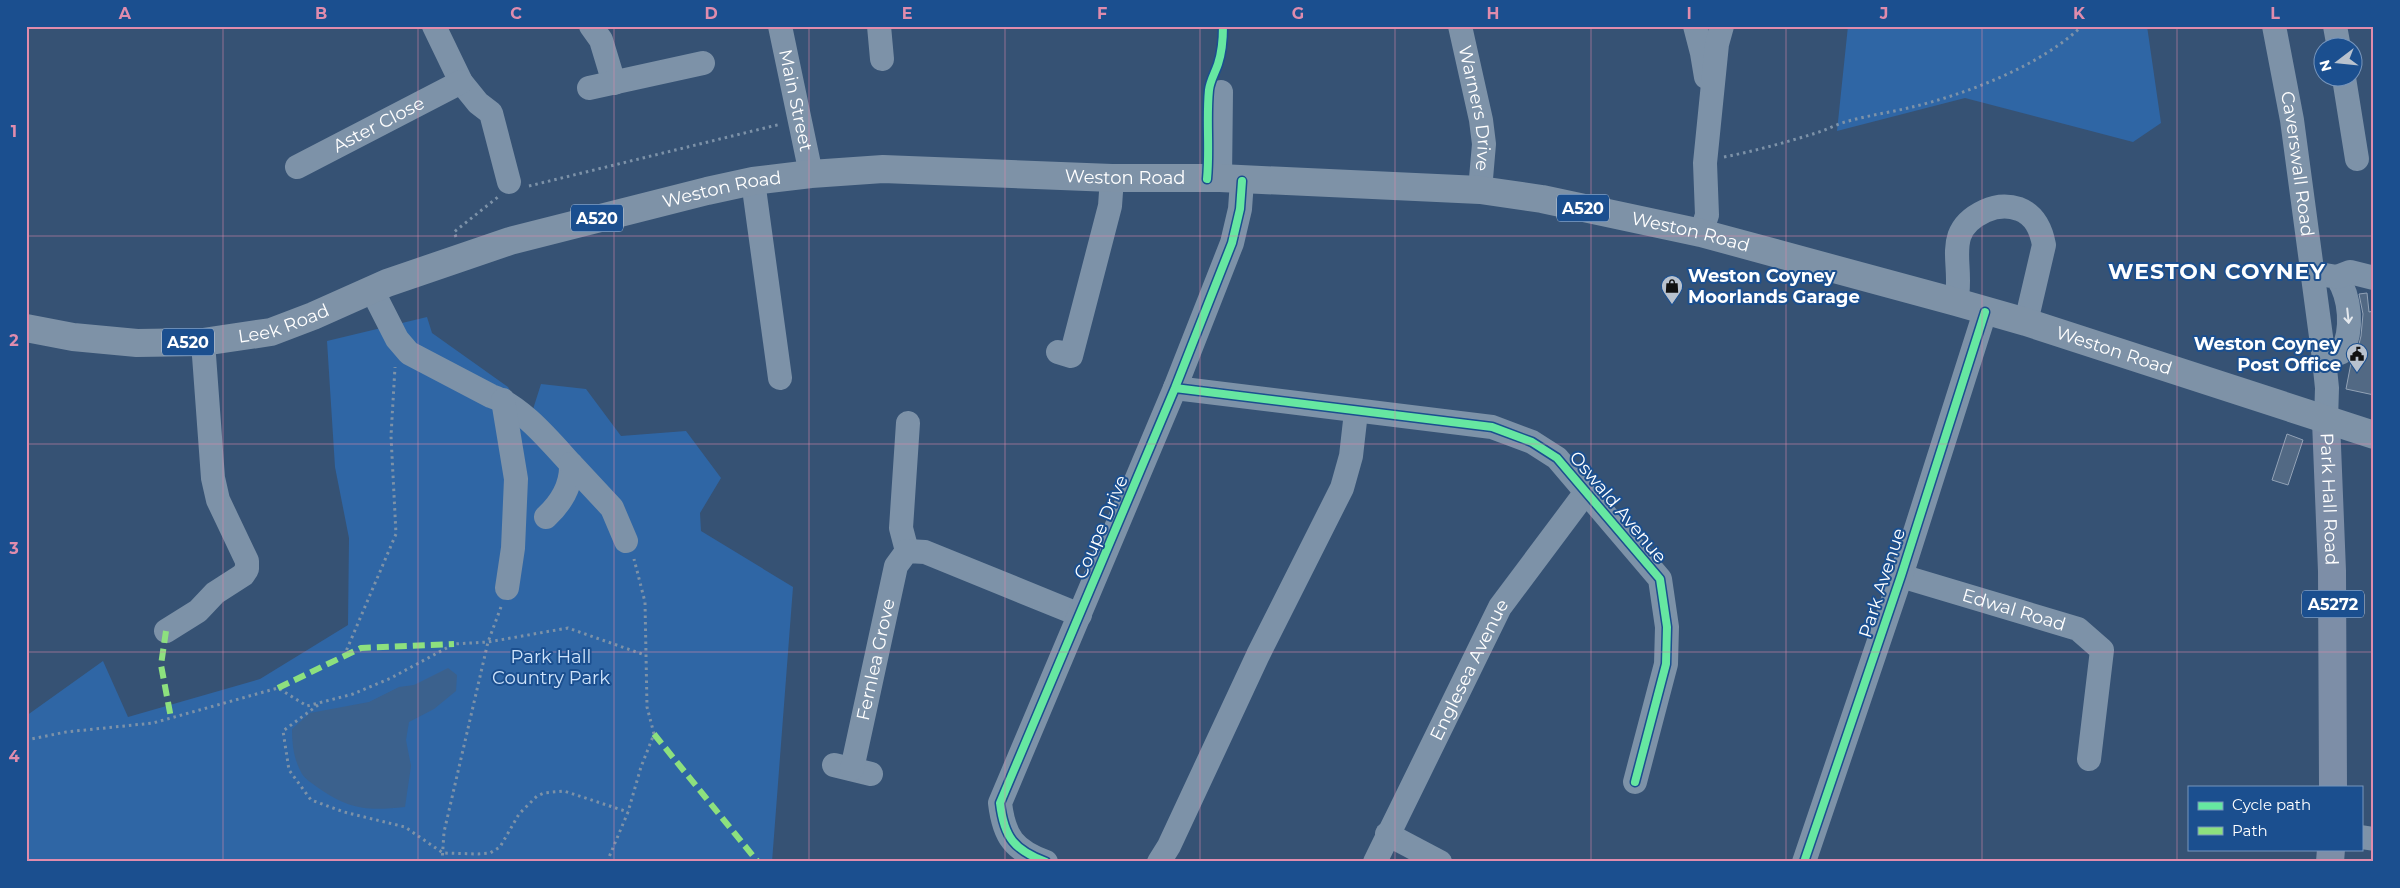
<svg xmlns="http://www.w3.org/2000/svg" width="2400" height="888" viewBox="0 0 2400 888" font-family="Montserrat,sans-serif">
  <style>
    .green { fill: #2f66a5 }
    .water { fill: #3b618d }
    .building { fill: #526984; stroke: #92a2b6 }
    .lines { fill: none; stroke-linecap: round; stroke-linejoin: round }
    .path { stroke: #7d92a8; stroke-width: 3; stroke-dasharray: 2.5 4; stroke-linecap: butt }
    .minor { stroke: #7d92a8; stroke-width: 24 }
    .major { stroke: #7d8ea7; stroke-width: 28 }
    .highway { stroke: #7e92a7; stroke-width: 28 }
    .quiet { stroke: #8de07e; stroke-width: 6; stroke-dasharray: 12 6; stroke-linecap: butt }
    .cycleway-casing { stroke: #1b4f8f; stroke-width: 11 }
    .cycleway { stroke: #66e7a1; stroke-width: 8 }
    .oneway { stroke: #e5e9ee }
    .grid { fill: none; stroke: #e08cad; stroke-width: 1; stroke-opacity: 0.55 }
    .labels { text-anchor: middle; stroke-width: 4; stroke-linejoin: round; paint-order: stroke }
    .shield { fill: #1b4f8f; stroke: #bbcadd; stroke-width: 1 }
    .shield-label { font-size: 16px; font-weight: bold; fill: #fff }
    .street-label { font-size: 18px; fill: #fff; stroke: #1b4f8f }
    .poi-label { font-size: 18px; font-weight: bold; fill: #fff; stroke: #1b4f8f; text-anchor: start }
    .park-label { font-size: 18px; fill: #cfe3fa; stroke: #1b4f8f }
    .district-label { font-size: 22px; font-weight: bold; letter-spacing: 1px; fill: #fff; stroke: #1b4f8f }
    .neatline { fill: none; stroke: #e08cad; stroke-width: 2 }
    .grid-label { font-size: 16px; text-anchor: middle; font-weight: bold; fill: #e08cad }
  </style>
  <rect width="100%" height="100%" fill="#365274"/>
  <path class="green" d="M1848,26H2147L2161,123L2133,142L1965,98L1837,131Z
    M427,317L432,333L508,387L528,425L541,384L586,389L621,436L686,431L721,478L700,513L701,531L793,587L772,862H26V716L103,661L128,717L260,679L348,625L349,538L335,467L327,341Z"/>
  <path class="water" d="M448,668L457,675L456,691L434,709L409,722L406,740L411,766L405,807C367,811 350,810 317,787C312,783 305,779 302,774C294,760 292,745 292,729L310,713L369,702L399,687L414,685Z"/>
  <path class="building" d="M2367,293L2369,312L2374,311V395L2346,389L2351,363L2358,348L2361,336L2363,314L2359,294Z
    M2287,434L2303,440L2288,485L2272,480Z"/>
  <g class="lines">
    <path class="path" d="M1724,157C1755,151 1787,142 1816,133C1826,130 1835,125 1845,122C1865,116 1887,113 1908,108C1964,95 2039,67 2082,26
      M529,186L781,124
      M456,237L454,232L498,197
      M344,656L396,534L391,436L395,367
      M318,705L283,731L289,770L311,800L344,812L405,827L443,853L478,854L490,853L500,847L519,814L537,796L544,793L564,791L628,812
      M26,740L66,732L153,723L278,688L307,706L353,694L391,678L454,644L488,642L568,628L645,655
      M442,862L444,832L488,642L501,607
      M607,862L628,812L641,767L654,734L647,707L645,602L634,559"/>
    <g class="minor">
      <path d="M434,26L461,82L478,103L491,113L509,182"/>
      <path d="M591,26L601,40L614,83"/>
      <path id="s1" d="M780,26L811,174"/>
      <path d="M879,26L882,59"/>
      <path id="s2" d="M1460,26L1481,120L1484,144L1480,190"/>
      <path d="M1695,26L1702,53L1706,77"/>
      <path id="s3" d="M2274,26L2292,120L2324,359L2327,388L2326,421"/>
      <path d="M2335,26L2339,48"/>
      <path d="M2344,78L2357,159"/>
      <path d="M589,88L703,63"/>
      <path id="s4" d="M297,167L461,82"/>
      <path d="M1220,178L1221,92"/>
      <path d="M753,181L780,378"/>
      <path d="M1701,233L1707,215L1705,163L1717,44L1722,26"/>
      <path d="M2313,276L2325,275L2337,277C2351,298 2353,330 2342,352L2324,359"/>
      <path d="M2337,277L2350,272L2374,278"/>
      <path d="M372,290L397,339L409,353L491,396C520,405 550,441 571,464C572,485 561,503 546,517"/>
      <path d="M1956,302C1965,265 1940,232 1985,211C1996,206 2007,205 2019,209C2035,215 2041,229 2044,245L2026,322"/>
      <path d="M1058,352L1071,356L1110,206L1112,178"/>
      <path d="M1175,388L1492,427L1532,442L1557,458L1660,579L1667,627L1666,664L1635,782"/>
      <path d="M503,400L516,479L513,548L507,588"/>
      <path d="M571,464L612,508L626,541"/>
      <path d="M907,551L901,528L908,423"/>
      <path id="s5" d="M1901,576L2078,629L2102,650L2089,759"/>
      <path d="M166,631L198,611L215,593L243,575L247,569V561L218,500L213,478L203,342"/>
      <path d="M834,765L871,774"/>
      <path id="s6" d="M852,769L896,566L907,551L925,552L1080,615"/>
      <path d="M1387,834L1440,862"/>
      <path d="M2361,837L2374,839"/>
      <path d="M1046,862C1014,850 1004,837 1000,803L1175,388L1232,243L1240,209L1242,181"/>
      <path d="M1159,862L1169,846L1258,655L1342,488L1351,456L1356,412"/>
      <path id="s7" d="M1375,862L1500,607L1586,492"/>
      <path d="M1804,862L1901,576L1985,312"/>
    </g>
    <g class="major">
      <path id="s8" d="M2326,421L2332,571L2333,787"/>
      <path d="M2330,862L2331,849"/>
    </g>
    <path class="highway" id="s9" d="M26,328L73,337L137,343L203,342L271,332L313,316L387,283L510,241L707,191L753,181L811,174L883,169L1112,178H1220L1480,190L1542,199L1701,233L1956,302L2026,322L2374,435"/>
    <path class="quiet" d="M166,631L161,665L171,718
      M278,688L361,648L454,644
      M654,734L758,862"/>
    <g class="cycleway-casing">
      <path id="cycleway" d="M1207,179C1210,149 1206,120 1209,90C1210,81 1215,73 1218,64C1222,52 1223,39 1223,26
        M1175,388L1492,427L1532,442L1557,458L1660,579L1667,627L1666,664L1635,782
        M1046,862C1014,850 1004,837 1000,803L1175,388L1232,243L1240,209L1242,181
        M1804,862L1901,576L1985,312"/>
    </g>
    <use href="#cycleway" class="cycleway"/>
  </g>
  <defs><path id="oneway-shaft" d="M-6 0H5M1.5-3L5.5 0L1.5 3" fill="none" stroke-width="1.6" stroke-linecap="round" stroke-linejoin="round" transform="scale(1.25)"/></defs>
  <use class="oneway" href="#oneway-shaft" transform="translate(2348 316) rotate(84)"/>
  <path class="grid" d="M223,26V862M418,26V862M614,26V862M809,26V862M1005,26V862M1200,26V862M1395,26V862M1591,26V862M1786,26V862M1982,26V862M2177,26V862M26,236H2374M26,444H2374M26,652H2374"/>
  <defs>
    <g id="shop-pin" transform="scale(1.125)"><path d="M0 17L-7.5 6A9.5 9.5 0 1 1 7.5 6Z" fill="#b9c2ce" stroke="#1b4f8f"/><path d="M-5-2.5h2.3a2.7 3.5 0 0 1 5.4 0H5L5.5 6h-11ZM-1.5-2.5h3a1.5 2.3 0 0 0-3 0Z" fill="#111"/></g>
    <g id="civic-pin" transform="scale(1.125)"><path d="M0 17L-7.5 6A9.5 9.5 0 1 1 7.5 6Z" fill="#b9c2ce" stroke="#1b4f8f"/><path d="M-.6-6.5H3V-4.5H.6V-3L4-1V1h2V6H-6V1h2V-1L-.6-3ZM-1.2 2.5V6h2.4V2.5Z" fill="#111"/></g>
  </defs>
  <g fill-rule="evenodd">
    <use href="#shop-pin" x="1672" y="286"/>
    <use href="#civic-pin" x="2357" y="354"/>
  </g>
  <g class="labels">
    <g class="shield">
      <rect x="1557" y="194.5" width="52" height="27" rx="4"/>
      <rect x="571" y="204.5" width="52" height="27" rx="4"/>
      <rect x="162" y="328.5" width="52" height="27" rx="4"/>
      <rect x="2302" y="590.5" width="62" height="27" rx="4"/>
    </g>
    <g class="shield-label">
      <text x="1583" y="214">A520</text>
      <text x="597" y="224">A520</text>
      <text x="188" y="348">A520</text>
      <text x="2333" y="610">A5272</text>
    </g>
    <g class="street-label">
      <text dy="6" stroke="none"><textPath href="#s1" startOffset="76">Main Street</textPath></text>
      <text dy="6" stroke="none"><textPath href="#s2" startOffset="84">Warners Drive</textPath></text>
      <text dy="6" stroke="none"><textPath href="#s4" startOffset="92">Aster Close</textPath></text>
      <text dy="6" stroke="none"><textPath href="#s3" startOffset="140">Caverswall Road</textPath></text>
      <text dy="6" stroke="none"><textPath href="#s9" startOffset="1126">Weston Road</textPath></text>
      <text dy="6" stroke="none"><textPath href="#s9" startOffset="721">Weston Road</textPath></text>
      <text dy="6" stroke="none"><textPath href="#s9" startOffset="1696">Weston Road</textPath></text>
      <text dy="6" stroke="none"><textPath href="#s9" startOffset="261">Leek Road</textPath></text>
      <text dy="6" stroke="none"><textPath href="#s9" startOffset="2136">Weston Road</textPath></text>
      <text dy="6" stroke="none"><textPath href="#s8" startOffset="78">Park Hall Road</textPath></text>
      <text transform="translate(1618 507) rotate(50)" y="6">Oswald Avenue</text>
      <text transform="translate(1101 527) rotate(-67)" y="6">Coupe Drive</text>
      <text transform="translate(1882 583) rotate(-72)" y="6">Park Avenue</text>
      <text dy="6" stroke="none"><textPath href="#s5" startOffset="118">Edwal Road</textPath></text>
      <text dy="6" stroke="none"><textPath href="#s6" startOffset="112">Fernlea Grove</textPath></text>
      <text dy="6" stroke="none"><textPath href="#s7" startOffset="214">Englesea Avenue</textPath></text>
    </g>
    <g class="poi-label">
      <text x="1688" y="282">Weston Coyney<tspan x="1688" dy="21">Moorlands Garage</tspan></text>
      <text x="2341" y="350" text-anchor="end">Weston Coyney<tspan x="2341" dy="21">Post Office</tspan></text>
    </g>
    <g class="park-label">
      <text x="551" y="663">Park Hall<tspan x="551" dy="21">Country Park</tspan></text>
    </g>
    <g class="district-label">
      <text x="2217" y="279">WESTON COYNEY</text>
    </g>
  </g>
  <rect width="2400" height="888" fill="none" stroke="#1b4f8f" stroke-width="55"/>
  <rect x="2188" y="786" width="175" height="65" fill="#1b4f8f" stroke="#7695bc"/>
  <rect x="2198" y="802" width="25" height="8" fill="#66e7a1" stroke="#7695bc"/>
  <text x="2232" y="810" font-size="15" fill="#ffffff">Cycle path</text>
  <rect x="2198" y="827" width="25" height="8" fill="#8de07e" stroke="#7695bc"/>
  <text x="2232" y="836" font-size="15" fill="#ffffff">Path</text>
  <g transform="translate(2338 62) rotate(254)"><circle r="24" fill="#1b4f8f" stroke="#7695bc"/>
  <path d="M0-4L9 19L0 12L-9 19Z" fill="#b9c2ce"/>
  <text y="-8" font-size="14" font-weight="bold" text-anchor="middle" fill="#ffffff">N</text>
  </g>
  <rect x="28" y="28" width="2344" height="832" class="neatline"/>
  <g class="grid-label">
    <text x="125" y="19">A</text>
    <text x="321" y="19">B</text>
    <text x="516" y="19">C</text>
    <text x="711" y="19">D</text>
    <text x="907" y="19">E</text>
    <text x="1102" y="19">F</text>
    <text x="1298" y="19">G</text>
    <text x="1493" y="19">H</text>
    <text x="1689" y="19">I</text>
    <text x="1884" y="19">J</text>
    <text x="2079" y="19">K</text>
    <text x="2275" y="19">L</text>
    <text x="14" y="137">1</text>
    <text x="14" y="346">2</text>
    <text x="14" y="554">3</text>
    <text x="14" y="762">4</text>
  </g>
</svg>
